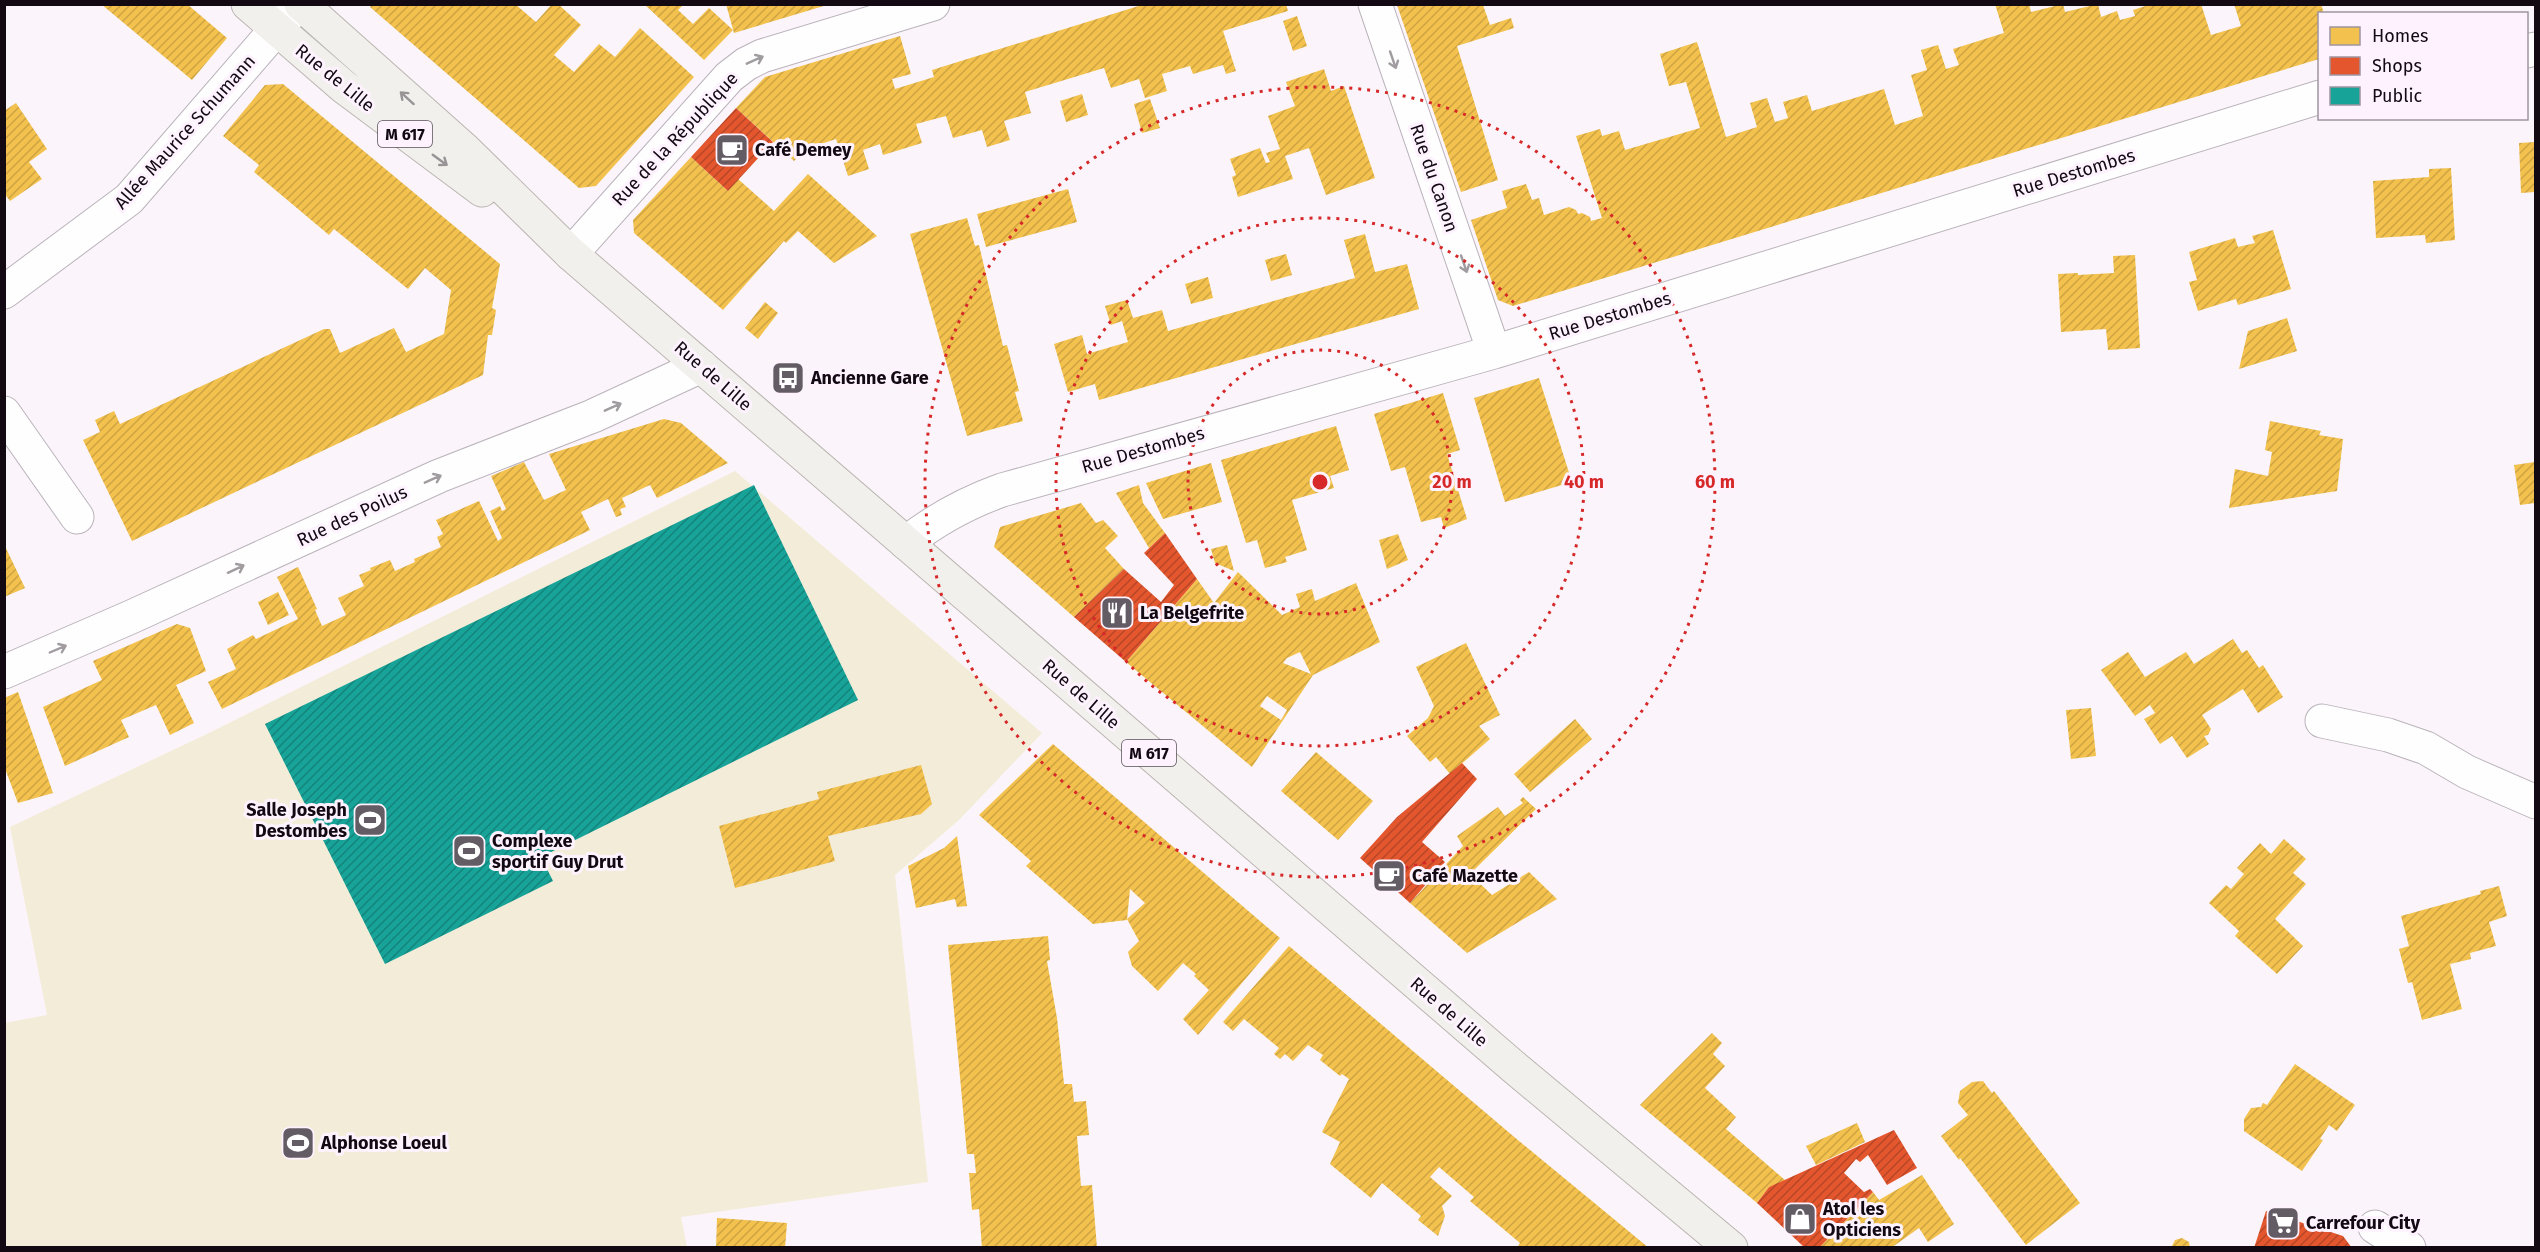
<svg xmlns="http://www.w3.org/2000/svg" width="2540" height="1252" viewBox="0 0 2540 1252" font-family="'Fira Sans',sans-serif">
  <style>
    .pitch { fill: #f2ecd8 }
    .homes { fill: url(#homes-hatch); fill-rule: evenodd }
    .shops { fill: url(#shops-hatch) }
    .public { fill: url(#public-hatch) }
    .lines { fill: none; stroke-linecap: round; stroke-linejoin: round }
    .minor-casing { stroke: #bab3bb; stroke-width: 35 }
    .major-casing { stroke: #bab5b0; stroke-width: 35 }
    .minor { stroke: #fefefe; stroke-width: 33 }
    .major { stroke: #f2f0ed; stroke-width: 33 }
    .oneway { stroke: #a09ca0 }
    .oneway2 { stroke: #989496 }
    .ring { fill: none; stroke: #d62828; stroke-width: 3; stroke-dasharray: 3 6 }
    .labels { text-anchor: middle; stroke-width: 6; stroke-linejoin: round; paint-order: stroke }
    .shield { fill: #fdf2fe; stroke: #584f5a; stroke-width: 1.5 }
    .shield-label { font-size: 16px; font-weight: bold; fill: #120913 }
    .street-label { font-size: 18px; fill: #120913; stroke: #fdf2fe }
    .poi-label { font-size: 18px; font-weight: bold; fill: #120913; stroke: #fdf2fe; text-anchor: start }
    .centre { fill: #d62828; stroke: #fdf2fe; stroke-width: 3 }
    .ring-label { font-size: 18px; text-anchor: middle; font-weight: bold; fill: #d62828; stroke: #fdf2fe; stroke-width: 6; stroke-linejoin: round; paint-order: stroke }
  </style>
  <defs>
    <pattern id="homes-hatch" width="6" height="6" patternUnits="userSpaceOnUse" patternTransform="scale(1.5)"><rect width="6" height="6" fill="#f2c14e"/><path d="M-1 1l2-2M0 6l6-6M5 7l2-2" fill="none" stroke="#cea443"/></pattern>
    <pattern id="shops-hatch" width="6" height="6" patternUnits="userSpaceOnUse" patternTransform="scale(1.5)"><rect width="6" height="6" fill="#e4572e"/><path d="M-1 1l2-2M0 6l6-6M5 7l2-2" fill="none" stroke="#b74626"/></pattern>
    <pattern id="public-hatch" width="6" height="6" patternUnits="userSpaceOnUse" patternTransform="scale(1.5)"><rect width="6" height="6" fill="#17a398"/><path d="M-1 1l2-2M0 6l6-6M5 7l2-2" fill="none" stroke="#13837b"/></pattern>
  </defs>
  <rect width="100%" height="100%" fill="#fbf5fb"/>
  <path class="pitch" d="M735,471L1042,733L959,820L895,875L928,1182L681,1217L687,1247L5,1248V1023L47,1015L10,827L209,733Z"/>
  <path class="homes" d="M101,4H187L227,38L192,80Z
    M372,4H515L536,22L552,4H558L581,25L554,55L574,72L599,44L615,57L640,28L694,77L596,186L579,188L370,7Z
    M644,4H684L678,10L693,24L709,8L733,30L704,60Z
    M726,4H827V5L734,33Z
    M1145,4H1286L1288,11L1223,31L1236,71L1226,74L1223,65L1193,74L1190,66L1162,74L1167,91L1145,98L1139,79L1111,88L1104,68L1025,92L1031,113L1004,121L1010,140L987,147L982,130L953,138L946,116L916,124L922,143L883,155L880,144L863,150L869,169L848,176L836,139L806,149L794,161L736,108L765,77L900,36L911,74L892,79L895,89L934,77L932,70Z
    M1995,4H2029L2031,12L2063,4L2065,12L2098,4L2101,17L2117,11L2120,20L2135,16L2133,10L2152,4H2201L2211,35L2241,26L2234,4H2321L2324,14H2319V59L1513,306L1498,300L1471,220L1507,208L1502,191L1526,184L1532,200L1539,198L1544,215L1569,207L1576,210L1578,214L1582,213L1590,217L1591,221L1602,218L1576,136L1600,129L1602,136L1619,131L1625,150L1700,128L1686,82L1669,86L1660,54L1697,42L1726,137L1757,127L1750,103L1767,98L1775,122L1788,118L1783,102L1807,95L1812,111L1884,89L1895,125L1923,116L1911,75L1927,70L1921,50L1938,45L1946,69L1959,65L1953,49L2004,33Z
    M1397,5H1483L1490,25L1511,18L1514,28L1457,46L1498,180L1461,192Z
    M1297,16L1307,46L1293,51L1283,21Z
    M1324,69L1331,91L1344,86L1375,178L1326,195L1309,148L1285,156L1293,179L1238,197L1232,177L1236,175L1230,159L1260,148L1266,163L1270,162L1266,153L1280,149L1268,116L1295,106L1286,82Z
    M283,84L500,264L492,308L496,310L492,335H488L483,375L132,541L83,440L100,432L95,420L114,411L120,424L324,329H330L340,353L394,328L406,352L444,334L451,290L425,268L408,289L334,229L329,235L254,172L259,165L223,136L265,85Z
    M1082,94L1088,115L1066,122L1060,101Z
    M1150,99L1160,128L1142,133L1134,104Z
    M16,103L47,149L29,162L42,179L10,201L4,193V111Z
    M2535,142V192L2521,193L2519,143Z
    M691,157L728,191L738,179L774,211L808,174L877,236L834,263L798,231L786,243L784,241L723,310L634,233L633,220Z
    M2451,168L2455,240L2426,243L2425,235L2376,238L2373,181L2429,177V169Z
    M1068,189L1077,222L986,247L977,214Z
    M967,218L975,246L979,245L1003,346L1007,345L1019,391L1015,392L1023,421L967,436L910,234Z
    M2273,230L2291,289L2238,305L2236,299L2198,311L2189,282L2197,280L2189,252L2235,238L2238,247L2255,243L2252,236Z
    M1365,234L1375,272L1407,264L1419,309L1099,400L1095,384L1068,392L1054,344L1082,335L1087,354L1128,342L1122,321L1111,325L1105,306L1127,300L1133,318L1162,310L1168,331L1355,278L1344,240Z
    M1286,254L1292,275L1271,281L1265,260Z
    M2135,255L2140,348L2108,350L2106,329L2061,332L2058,274L2078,273V275L2114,273L2113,256Z
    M1208,277L1213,298L1191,304L1185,284Z
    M765,302L778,313L758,339L745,328Z
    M2287,318L2297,351L2239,369L2248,331Z
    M1539,378L1572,482L1505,502L1474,398Z
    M1443,393L1460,450L1447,454L1467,519L1444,528L1441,517L1421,522L1405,467L1391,471L1374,414Z
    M664,419L681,423L728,463L657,498L650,485L622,498L626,507L620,509L622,515L616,517L608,499L581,512L590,530L222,709L208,682L236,669L227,649L253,635L256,639L298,619L277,577L298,567L317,609L315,610L322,626L346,615L338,598L364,586L359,575L371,570L370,568L390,560L395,571L415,562L414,559L441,547L437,537L443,534L436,520L479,501L498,541L502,538L490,511L500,506L502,511L506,509L491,476L524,462L544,500L566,490L549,454Z
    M2270,421L2321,431L2319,435L2343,439L2337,491L2229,508L2235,469L2268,476L2272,452L2265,450Z
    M1336,426L1349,470L1330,476L1334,488L1292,500L1307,550L1285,557L1287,562L1265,568L1257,540L1246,543L1221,460Z
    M2535,462V503L2520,505L2514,465Z
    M1211,463L1222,502L1163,519L1146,483Z
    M1139,485L1143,503L1165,533L1149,548L1116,493Z
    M1081,503L1096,523L1103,520L1118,536L1105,548L1124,569L1074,617L994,547L1000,527Z
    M1398,534L1408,560L1387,569L1379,540Z
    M4,544L25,588L4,597Z
    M1227,545L1234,571L1215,563L1211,549Z
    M1238,572L1282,615L1300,607L1296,594L1312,589L1315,601L1356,583L1380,642L1313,675L1252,767L1126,662L1197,579L1214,603ZM1300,652L1311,674L1283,663L1287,658ZM1267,696L1287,710L1281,720L1260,706Z
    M278,592L289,615L268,625L258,602Z
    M177,624L190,628L206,671L176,685L194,723L170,735L156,705L121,720L129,737L65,766L43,707L102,680L93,661Z
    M2233,639L2242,653L2247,650L2259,668L2263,665L2283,697L2258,713L2243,689L2202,715L2211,729L2208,735L2204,736L2209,744L2187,758L2172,736L2160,744L2144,719L2155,713L2150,705L2135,716L2101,670L2128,652L2145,677L2186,652L2194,664Z
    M1466,643L1500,715L1479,726L1490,739L1450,774L1436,757L1430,762L1407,736L1428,718L1434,706L1416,667Z
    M18,692L53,793L18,803L4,766V698Z
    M2091,708L2096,756L2071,759L2066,710Z
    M1575,719L1592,739L1530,792L1514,774Z
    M1053,744L1280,938L1198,1035L1183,1019L1209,990L1194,976L1196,974L1183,963L1158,991L1132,966L1128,952L1139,941L1127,919L1145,903L1130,889L1127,920L1093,924L1026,866L1031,861L979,815Z
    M1316,752L1373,801L1338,840L1281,791Z
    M921,765L932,804L921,814L828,836L835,861L735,888L719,826L819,799L817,792Z
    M1523,797L1536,809L1470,874L1492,895L1529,872L1557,899L1467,953L1410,903L1463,846L1457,836L1498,807L1505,816L1523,803L1520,800Z
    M957,836L967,906L957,907L955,899L916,908L908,866L944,848Z
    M2284,839L2306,859L2293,873L2306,884L2275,919L2303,946L2277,974L2235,936L2239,931L2209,903L2226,885L2231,889L2244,874L2237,868L2260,843L2271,854Z
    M2499,886L2507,916L2489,922L2496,946L2470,953L2471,959L2450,964L2462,1009L2422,1020L2412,982L2408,983L2399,949L2409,946L2401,916L2481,894L2480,891Z
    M1048,936L1050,960L1047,961L1057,1018L1064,1084H1072L1074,1102L1086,1101L1089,1135L1077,1136L1081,1186L1092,1185L1097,1248H982L979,1209L972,1210L969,1173H976L974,1154H967L948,945Z
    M1289,946L1519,1141L1649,1248H1517L1520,1243L1470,1201L1474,1197L1439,1167L1430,1177L1452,1196L1442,1206L1445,1216L1438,1236L1418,1220L1421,1216L1382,1183L1371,1198L1330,1164L1340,1142L1322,1132L1349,1079L1342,1074L1340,1076L1320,1060L1323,1055L1308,1045L1293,1061L1285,1054L1280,1059L1274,1054L1279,1048L1244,1019L1233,1031L1223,1022Z
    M1712,1033L1722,1043L1713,1054L1725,1066L1705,1088L1736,1117L1726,1129L1786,1181L1769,1187L1757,1203L1640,1105Z
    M2295,1064L2355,1105L2337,1131L2329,1125L2320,1139L2323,1140L2302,1171L2244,1131V1119L2251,1108L2261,1107L2263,1103L2267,1105Z
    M1983,1081L1992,1093L1994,1091L2080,1203L2026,1245L1960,1158L1959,1160L1941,1136L1968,1115L1958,1103L1960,1091L1972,1082Z
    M1857,1123L1865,1142L1816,1165L1806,1146Z
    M1922,1175L1954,1224L1928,1242L1919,1228L1891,1248H1819L1873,1192L1879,1200Z
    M717,1218L787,1223L785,1248H716Z
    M2182,1238L2189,1242L2190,1248H2171L2175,1240Z"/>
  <path class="shops" d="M736,108L773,142L728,191L691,157Z
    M1165,533L1197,579L1126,662L1074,617L1124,569L1161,602L1174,585L1144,553Z
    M1462,763L1477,779L1422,842L1445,862L1410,903L1360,858L1397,817Z
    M1894,1130L1917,1168L1887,1185L1868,1155L1860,1162L1856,1159L1844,1173L1864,1192L1870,1189L1873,1192L1819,1248H1805L1757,1203L1769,1187Z
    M2266,1211L2343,1236L2352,1248H2254Z"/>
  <path class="public" d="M754,485L858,700L541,857L553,881L385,964L265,724Z"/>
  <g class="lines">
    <g class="minor-casing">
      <path id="minor" d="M1375,4L1494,352
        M2526,51L2536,49
        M571,254L729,77L746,64L762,56L933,4
        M4,292L129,199L298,4
        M4,413L77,517
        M906,543C936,519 966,503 1002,490L1494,352L2320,97
        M4,672L131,617L439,476L593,416L701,366
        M2322,721L2388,735L2426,748L2467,772L2536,802
        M2375,1227L2409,1248"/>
    </g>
    <g class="major-casing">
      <path id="major" d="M248,4L344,87L482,190
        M301,4L464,149L571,254L1515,1068L1731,1248"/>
    </g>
    <use href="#minor" class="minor"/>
    <use href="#major" class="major"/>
  </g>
  <defs><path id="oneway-shaft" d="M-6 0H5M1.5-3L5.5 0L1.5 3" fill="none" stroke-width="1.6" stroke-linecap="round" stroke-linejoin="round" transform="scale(1.5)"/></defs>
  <g class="oneway">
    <use href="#oneway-shaft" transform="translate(755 60) rotate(-24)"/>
    <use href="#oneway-shaft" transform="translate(1393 60) rotate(71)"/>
    <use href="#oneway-shaft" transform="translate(1464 264) rotate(71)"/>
    <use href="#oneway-shaft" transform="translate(613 407) rotate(-24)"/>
    <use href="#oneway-shaft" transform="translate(433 479) rotate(-24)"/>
    <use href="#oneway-shaft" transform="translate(236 569) rotate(-25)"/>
    <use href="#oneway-shaft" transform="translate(58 649) rotate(-23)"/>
  </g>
  <g class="oneway2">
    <use href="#oneway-shaft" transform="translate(407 98) rotate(-138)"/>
    <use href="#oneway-shaft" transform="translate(440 160) rotate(36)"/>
  </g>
  <g class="ring">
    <circle cx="1320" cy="482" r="132"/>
    <circle cx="1320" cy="482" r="264"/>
    <circle cx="1320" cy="482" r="395"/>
  </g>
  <defs>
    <g id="cafe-square" transform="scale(1.725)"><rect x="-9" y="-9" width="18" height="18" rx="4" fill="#645c64" stroke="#fdf2fe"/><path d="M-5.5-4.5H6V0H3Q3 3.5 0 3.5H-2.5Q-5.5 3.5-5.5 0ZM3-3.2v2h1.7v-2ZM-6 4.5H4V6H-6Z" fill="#fff"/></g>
    <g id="bus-square" transform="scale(1.725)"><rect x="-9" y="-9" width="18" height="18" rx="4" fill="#645c64" stroke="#fdf2fe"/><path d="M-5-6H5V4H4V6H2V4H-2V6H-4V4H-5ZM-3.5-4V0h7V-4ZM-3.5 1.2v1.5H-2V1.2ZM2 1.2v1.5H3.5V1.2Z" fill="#fff"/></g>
    <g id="restaurant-square" transform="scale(1.725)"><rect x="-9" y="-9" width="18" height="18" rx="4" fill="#645c64" stroke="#fdf2fe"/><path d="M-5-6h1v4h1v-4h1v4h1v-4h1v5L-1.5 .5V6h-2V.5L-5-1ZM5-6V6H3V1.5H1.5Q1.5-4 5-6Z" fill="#fff"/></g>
    <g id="stadium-square" transform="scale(1.725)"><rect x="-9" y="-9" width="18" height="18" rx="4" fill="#645c64" stroke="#fdf2fe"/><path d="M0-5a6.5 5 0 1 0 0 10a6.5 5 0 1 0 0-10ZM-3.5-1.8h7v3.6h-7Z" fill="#fff"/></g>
    <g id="shop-square" transform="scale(1.725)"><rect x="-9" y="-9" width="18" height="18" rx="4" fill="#645c64" stroke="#fdf2fe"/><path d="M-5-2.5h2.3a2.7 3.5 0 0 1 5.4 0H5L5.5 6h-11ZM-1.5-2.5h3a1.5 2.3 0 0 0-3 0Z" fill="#fff"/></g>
    <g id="supermarket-square" transform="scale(1.725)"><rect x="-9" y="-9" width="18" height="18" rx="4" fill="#645c64" stroke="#fdf2fe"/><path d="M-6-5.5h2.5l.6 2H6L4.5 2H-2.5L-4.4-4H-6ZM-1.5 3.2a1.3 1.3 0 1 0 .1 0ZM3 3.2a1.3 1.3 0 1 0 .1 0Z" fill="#fff"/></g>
  </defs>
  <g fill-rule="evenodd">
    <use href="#cafe-square" x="732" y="150"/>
    <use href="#bus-square" x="788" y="378"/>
    <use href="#restaurant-square" x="1117" y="613"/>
    <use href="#stadium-square" x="370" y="820"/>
    <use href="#stadium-square" x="469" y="851"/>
    <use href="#cafe-square" x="1389" y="876"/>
    <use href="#stadium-square" x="298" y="1143"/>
    <use href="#shop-square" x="1800" y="1219"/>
    <use href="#supermarket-square" x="2283" y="1223"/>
  </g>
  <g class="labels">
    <g class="shield">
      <rect x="378" y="121" width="54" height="26" rx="4.5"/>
      <rect x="1122" y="740" width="54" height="26" rx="4.5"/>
    </g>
    <g class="shield-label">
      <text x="405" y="140">M 617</text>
      <text x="1149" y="759">M 617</text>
    </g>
    <g class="street-label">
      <text transform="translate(335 78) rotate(39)" y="6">Rue de Lille</text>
      <text transform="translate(185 132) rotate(-48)" y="6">Allée Maurice Schumann</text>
      <text transform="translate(675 139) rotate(-47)" y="6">Rue de la République</text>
      <text transform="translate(2074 173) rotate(-17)" y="6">Rue Destombes</text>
      <text transform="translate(1434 178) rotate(71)" y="6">Rue du Canon</text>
      <text transform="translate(1610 316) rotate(-17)" y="6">Rue Destombes</text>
      <text transform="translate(713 376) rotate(41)" y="6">Rue de Lille</text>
      <text transform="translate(1143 450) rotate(-16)" y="6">Rue Destombes</text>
      <text transform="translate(352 516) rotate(-25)" y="6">Rue des Poilus</text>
      <text transform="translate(1081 694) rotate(41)" y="6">Rue de Lille</text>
      <text transform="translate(1449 1012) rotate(41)" y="6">Rue de Lille</text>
    </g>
    <g class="poi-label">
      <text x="755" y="156">Café Demey</text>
      <text x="811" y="384">Ancienne Gare</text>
      <text x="1140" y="619">La Belgefrite</text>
      <text x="347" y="816" text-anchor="end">Salle Joseph<tspan x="347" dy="21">Destombes</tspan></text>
      <text x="492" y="847">Complexe<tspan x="492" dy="21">sportif Guy Drut</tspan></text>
      <text x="1412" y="882">Café Mazette</text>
      <text x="321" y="1149">Alphonse Loeul</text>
      <text x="1823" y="1215">Atol les<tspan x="1823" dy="21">Opticiens</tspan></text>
      <text x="2306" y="1229">Carrefour City</text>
    </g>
  </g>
  <circle cx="1320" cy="482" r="9" class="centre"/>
  <g class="ring-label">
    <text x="1452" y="488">20 m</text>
    <text x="1584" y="488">40 m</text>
    <text x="1715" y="488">60 m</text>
  </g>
  <rect width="2540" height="1252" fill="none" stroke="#120913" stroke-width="12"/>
  <rect x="2318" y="12" width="210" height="108" fill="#fdf2fe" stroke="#9f95a0" stroke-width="1.5"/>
  <rect x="2330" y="27" width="30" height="18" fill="#f2c14e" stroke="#9f95a0" stroke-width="1.5"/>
  <text x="2372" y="42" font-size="18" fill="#120913">Homes</text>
  <rect x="2330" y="57" width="30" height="18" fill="#e4572e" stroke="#9f95a0" stroke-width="1.5"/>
  <text x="2372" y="72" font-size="18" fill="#120913">Shops</text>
  <rect x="2330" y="87" width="30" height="18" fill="#17a398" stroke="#9f95a0" stroke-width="1.5"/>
  <text x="2372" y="102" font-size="18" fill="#120913">Public</text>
</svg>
